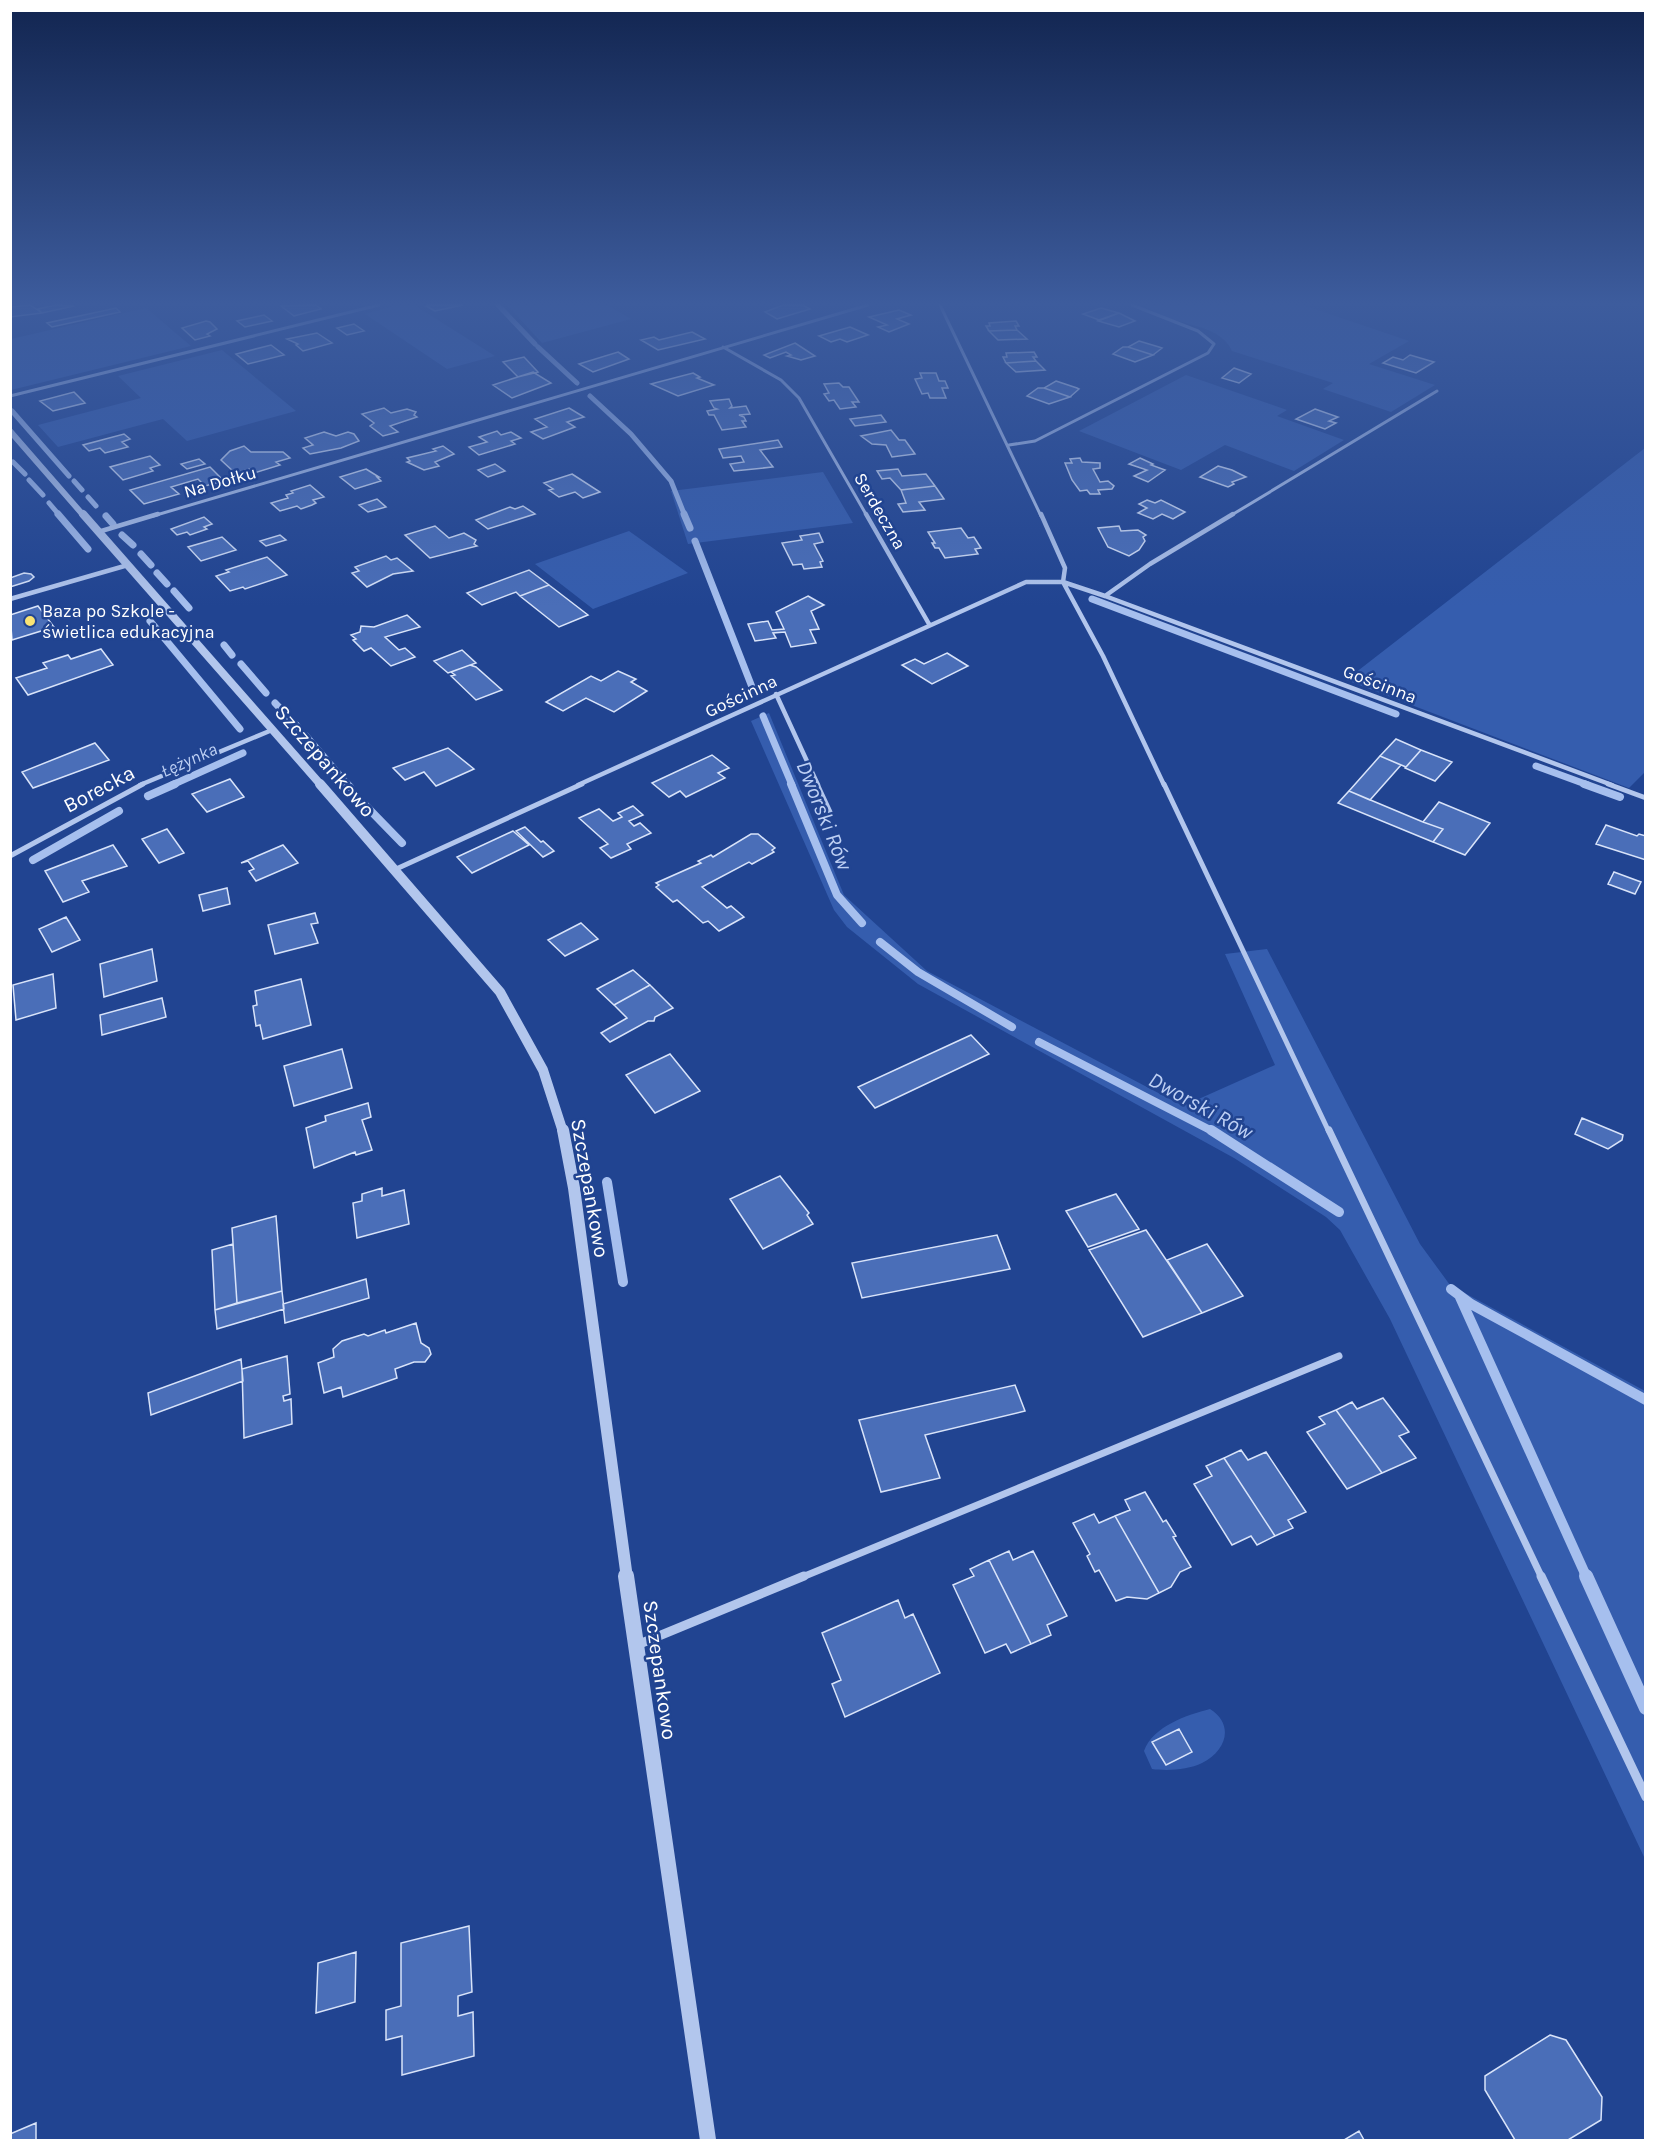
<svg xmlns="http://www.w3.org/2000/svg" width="1656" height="2151" viewBox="0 0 1656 2151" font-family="Karla,sans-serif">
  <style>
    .green { fill: #355dae }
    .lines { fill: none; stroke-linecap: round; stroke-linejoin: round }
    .stream-far4 { stroke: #a6bfee; stroke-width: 5 }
    .stream-far3 { stroke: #a6bfee; stroke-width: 7 }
    .stream-far2 { stroke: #a6bfee; stroke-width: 8 }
    .stream-far1 { stroke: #a6bfee; stroke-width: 10 }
    .stream { stroke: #a6bfee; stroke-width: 14 }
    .building { fill: #4a6eb8; stroke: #d8e3f9; stroke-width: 1.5 }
    .minor-far4 { stroke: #b2c6ed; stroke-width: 3 }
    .minor-far3 { stroke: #b2c6ed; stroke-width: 4.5 }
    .minor-far2 { stroke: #b2c6ed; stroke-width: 5 }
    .minor-far1 { stroke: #b2c6ed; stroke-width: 7 }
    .minor { stroke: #b2c6ed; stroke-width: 9 }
    .tertiary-far4 { stroke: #b2c6ed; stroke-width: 6 }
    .tertiary-far3 { stroke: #b2c6ed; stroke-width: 8 }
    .tertiary-far2 { stroke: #b2c6ed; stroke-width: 10 }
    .tertiary-far1 { stroke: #b2c6ed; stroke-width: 12 }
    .tertiary { stroke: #b2c6ed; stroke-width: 16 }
    .poi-dot { fill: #f9e374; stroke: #214491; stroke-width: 2 }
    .labels { text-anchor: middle; stroke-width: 5; stroke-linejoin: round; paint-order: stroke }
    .far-street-label { font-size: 18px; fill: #fff; stroke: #214491 }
    .far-poi-label { font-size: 18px; fill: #fff; stroke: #214491; text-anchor: start }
    .far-water-label { font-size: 18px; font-style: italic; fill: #bed0f4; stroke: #214491 }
    .street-label { font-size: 21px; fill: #fff; stroke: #214491 }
    .water-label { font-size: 22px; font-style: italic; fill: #bed0f4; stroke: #214491 }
  </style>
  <rect width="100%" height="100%" fill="#214491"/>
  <path class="green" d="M398,305H414L495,356L447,369L365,314Z
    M507,305H607L631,319L542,343Z
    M1145,305H1303L1409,341L1369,364L1435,385L1391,412L1323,389L1333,383L1232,351C1219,320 1166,327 1145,305Z
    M146,308L191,346L11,390V339Z
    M222,350L296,411L187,441L163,419L58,447L38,425L141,398L118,376Z
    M1186,375L1287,410L1277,416L1344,440L1294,471L1225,445L1181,470L1079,431Z
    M1645,448V772L1629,788L1346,680Z
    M823,472L853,523L688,544L671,491Z
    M629,531L688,573L593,609L535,564Z
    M769,713L844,895L927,971L1183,1106L1275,1065L1225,954L1267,949L1420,1244L1450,1285L1645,1391V1859L1390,1319L1340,1230L1326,1217L1234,1158L918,984L847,927L834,910L751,721Z
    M1210,1709C1235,1725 1226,1751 1202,1763C1188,1770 1167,1771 1152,1769L1144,1751C1153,1726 1187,1715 1210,1709Z"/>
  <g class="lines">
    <path class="stream-far4" d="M498,305L535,344
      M538,347L577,383
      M590,396L631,434L671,481L685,516
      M12,411L69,476
      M13,462L25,474
      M29,480L43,495
      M74,481L82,490
      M88,497L96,506
      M49,503L60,516"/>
    <path class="stream-far3" d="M58,514L88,549
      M684,514L690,528
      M106,516L113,524
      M122,535L133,545
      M695,541L752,687
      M141,554L151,565
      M157,573L167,584
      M174,591L189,608
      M1092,599L1396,714
      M150,621L240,729
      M224,645L232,655
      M241,664L266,693
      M275,703L298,727
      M763,716L792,785
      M306,736L348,785
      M1536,766L1588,785
      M172,785L243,753"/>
    <path class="stream-far2" d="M347,784L350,787
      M791,784L837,895L862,923
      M1584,784L1620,797
      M148,796L175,784
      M365,805L402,843
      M33,860L119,811
      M880,942L918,972L1012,1027
      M1039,1042L1214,1132"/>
    <path class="stream-far1" d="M1211,1130L1339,1212
      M607,1182L623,1282
      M1451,1289L1471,1304L1646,1400
      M1459,1295L1587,1578"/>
    <path class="stream" d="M1586,1576L1646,1708"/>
  </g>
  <path class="building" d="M30,305L42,313L10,317V307Z
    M56,305L74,306L42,313L38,309Z
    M316,305L321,309L294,316L281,306Z
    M463,305L435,311L426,306L427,305Z
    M783,305H803L810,309L777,319L765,312Z
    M116,308L120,312L52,327L47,323Z
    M1101,308L1119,313L1099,320L1083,314Z
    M899,310L911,315L897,319L909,324L889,332L878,327L887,325L869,317Z
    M1119,313L1135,321L1119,327L1098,321Z
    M264,315L272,321L245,327L237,321Z
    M206,321L210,322L217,329L207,334L210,336L195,340L182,328Z
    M1016,321L1019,326H1015L1017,330L989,331L986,326H990L989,323Z
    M354,324L364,331L347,335L337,328Z
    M850,327L868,335L847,342L840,339L831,342L819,336Z
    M1017,330L1027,339L998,340L989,331Z
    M692,332L705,339L658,350L641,340L654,337L659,340Z
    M317,333L332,343L303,351L296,345L298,344L287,339Z
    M1139,341L1159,347L1162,348L1153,355L1128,347Z
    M795,343L815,356L801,360L787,356L791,355L786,352L770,358L764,355Z
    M271,345L284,355L248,364L236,354Z
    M1123,347H1128L1153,355L1135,362L1113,354Z
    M618,352L629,359L593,372L579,364Z
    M1034,352L1037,357H1033L1036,361L1006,363L1003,357H1007L1006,353Z
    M1410,355L1434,362L1416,373L1383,363L1393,357L1403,360Z
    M524,357L538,372L518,377L503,362Z
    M1036,361L1045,370L1016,372L1006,363Z
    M1234,368L1251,374L1239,383L1222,378Z
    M533,372L551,383L512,398L493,385Z
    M693,373L700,377L697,378L714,385L678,396L651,384Z
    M920,373H936L939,381H945L948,388H942L946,398H930L928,393L922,394L915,379L922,378Z
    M1056,381L1077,388L1079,389L1070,397L1044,388Z
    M839,383L843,387H849L859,402H852L856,407L840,409L834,400L829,401L824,394L829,393L824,384Z
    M1038,388H1044L1070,397L1049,404L1027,396Z
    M74,392L85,403L53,411L40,401Z
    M729,399L732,406L730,408L746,406L750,414L739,415L744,417L746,421H742L746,427L722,430L714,415H709L707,411L717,409L714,408L710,401Z
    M384,408L391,413L407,409L416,412L414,415L417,417L390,426L398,432L383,436L370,426L374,423L362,414Z
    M569,408L584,417L567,422L575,427L543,439L531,432L547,427L535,419Z
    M1315,409L1338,417L1329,421L1336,423L1325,429L1296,419Z
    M881,415L886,422L855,426L850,419Z
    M891,430L899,440H905L915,454L892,457L886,445L872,444L861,436Z
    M497,431L501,435L511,432L521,438L511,441L515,444L479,455L469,447L487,442L479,437Z
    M324,432L336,436L348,432L354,434L359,441L341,448L310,454L303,448L313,445L305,438Z
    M124,434L130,439L122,442L128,447L105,453L100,448L89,451L83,445Z
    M778,440L782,447L760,450L773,467L734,471L730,464L744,462L741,456L723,458L719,449Z
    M244,446L251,452H283L290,458L276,462L280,465L254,473L250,469L235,473L221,460L230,451Z
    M443,446L454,454L435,462L439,466L424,470L407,462L410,461L407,458L436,451L433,449Z
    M150,456L160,465L150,468L153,471L123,480L110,467Z
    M1080,458L1082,462L1100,463V468L1093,469L1100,482L1108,481L1114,486L1112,489L1098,490L1100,494H1090L1087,490L1080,491L1072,480L1065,463H1072L1070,459Z
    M1140,458L1153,464L1151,465L1165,470L1148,482L1134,476L1147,470L1129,464Z
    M199,459L205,464L187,469L181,464Z
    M495,464L505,471L488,477L478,470Z
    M1218,466L1232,470L1246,477L1232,482L1234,484L1228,487L1200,477Z
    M210,467L224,481L205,486L198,479L171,487L179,494L144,504L130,490Z
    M366,469L379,477H377L381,481L355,489L340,477Z
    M898,469L902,476L926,474L935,486L901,490L890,478L882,479L877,471Z
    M572,474L600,492L583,498L575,492L559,497L549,490L553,489L544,483Z
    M310,485L324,497L313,500L316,503L312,505L301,509L297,506L280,511L271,503L288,498L286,495L293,493L291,491Z
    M935,486L944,499L919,502L925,510L903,512L898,504L906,503L901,490Z
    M377,499L386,507L368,512L359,505Z
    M1147,500L1155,503L1161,500L1185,512L1173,519L1162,514L1153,519L1138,513L1147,508L1139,504Z
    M523,506L535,514L488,529L476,520L510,507L515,509Z
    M204,517L212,524L204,527L207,529L190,535L187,532L177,535L171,529Z
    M435,526L449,538L464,533L476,540L474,544L477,546L430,558L405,535Z
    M1119,526L1121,531L1138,530L1146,535L1143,537L1145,541L1139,550L1129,556L1108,547L1098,528Z
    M961,528L968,538L974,537L981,548L975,549L978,554L945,558L939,548H935L932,543H935L928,532Z
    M819,533L823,542L814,544L823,561L820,562L822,567L804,569L802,564L793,565L782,543L802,540L800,536Z
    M280,535L286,540L266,546L260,541Z
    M222,537L236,550L201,561L188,547Z
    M386,556L391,560L397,558L413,571L393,574L367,587L352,573L359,571L355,567Z
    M267,557L287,575L245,589L243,587L230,591L216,576L229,572L226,570Z
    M529,570L549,585L520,596L516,592L482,605L467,593Z
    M24,573L31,574L34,577L29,581L10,587V578Z
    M549,585L588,615L559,627L520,596Z
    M808,596L824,605L811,611L819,629L810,630L816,643L791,647L785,632L773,633L776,638L755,641L748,624L768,621L772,630L784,629L776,612Z
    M38,606L54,627L12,640L10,615Z
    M407,615L420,627L385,637L399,650L405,648L415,657L391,666L371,648L364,651L353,640L356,639L351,635L360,632L361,626L374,627Z
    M101,649L113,665L28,695L16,678L47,668L43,663L68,655L71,659Z
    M462,650L476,663L448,673L434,661Z
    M947,653L968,666L932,684L902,665L915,659L924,664Z
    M470,665L476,667L502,690L476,700L451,676L455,675L451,672Z
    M618,671L636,679L631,682L647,691L614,712L586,698L563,711L546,702L591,676L601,681Z
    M1396,739L1421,750L1406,767L1380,756Z
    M95,743L109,760L33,788L22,772Z
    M448,748L474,769L436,786L424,772L405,780L393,768Z
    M1421,750L1452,762L1435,781L1405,768Z
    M712,755L729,768L718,773L725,778L686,797L680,791L669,797L652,783Z
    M1380,756L1401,765L1370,800L1349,791Z
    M230,779L244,797L207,812L192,794Z
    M1349,791L1423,822L1443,829L1433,842L1338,803Z
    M1439,802L1490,823L1465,855L1433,842L1443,829L1423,822Z
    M633,806L643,815L629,821L634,826L640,823L651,833L627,844L631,849L611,858L600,848L608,844L579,818L599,809L613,821L622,817L618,813Z
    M1606,825L1637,836L1639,834L1646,836V860L1596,844Z
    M525,827L541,842L543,841L554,851L543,857L516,831Z
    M167,829L184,853L159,863L142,839Z
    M513,831L529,845L472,873L457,857Z
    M751,834H758L775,848L772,850L774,852L752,864L749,862L702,887L727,908L731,906L744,917L719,931L708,921L703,923L677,900L673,902L656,887L659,885L656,883L701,863L698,861L711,855L713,857Z
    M113,845L127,866L82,881L89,892L63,902L45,871Z
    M283,845L298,863L256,881L249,871L254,869L248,861L241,863Z
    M1614,872L1641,882L1635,894L1608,884Z
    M227,888L230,904L203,911L199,895Z
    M315,913L318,923L311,924L318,943L275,954L268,925Z
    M66,917L80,940L52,952L39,929Z
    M581,923L598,939L565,956L548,940Z
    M152,949L157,981L104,997L100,964Z
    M633,970L650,985L614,1005L597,989Z
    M53,974L56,1008L16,1020L13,985Z
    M301,979L311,1025L263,1039L260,1025L256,1026L253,1006L257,1005L255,991Z
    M650,985L673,1008L655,1017L654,1021H648L610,1042L601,1033L627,1018L614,1005Z
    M162,998L166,1017L102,1035L100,1015Z
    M971,1035L989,1054L875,1108L858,1087Z
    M342,1049L352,1088L294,1106L284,1066Z
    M670,1054L700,1091L655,1113L626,1075Z
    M368,1103L371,1117L362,1120L372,1150L356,1155L355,1152L314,1168L306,1128L326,1121L325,1116Z
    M1582,1118L1623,1135L1622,1140L1608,1149L1575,1134Z
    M780,1176L809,1213L807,1215L813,1224L763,1249L730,1199Z
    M382,1188V1196L404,1190L409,1224L357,1238L353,1203L362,1201V1194Z
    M1116,1194L1139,1229L1088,1247L1066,1211Z
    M276,1216L282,1291L237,1303L232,1228Z
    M1146,1230L1202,1313L1143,1337L1089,1250Z
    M997,1235L1010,1269L862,1298L852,1263Z
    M233,1244L237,1303L215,1310L212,1250Z
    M1207,1244L1243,1296L1202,1313L1167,1260Z
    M366,1279L369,1298L285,1323L283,1304Z
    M282,1291L284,1309L217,1329L215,1310Z
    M416,1323L421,1343L429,1348L431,1354L425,1362H414L395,1369L397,1378L343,1397L341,1387L324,1393L318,1363L334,1357L333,1349L342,1341L364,1334L368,1336L385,1330L386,1333Z
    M287,1356L290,1394L283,1396L284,1401L291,1399L292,1424L244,1438L242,1369Z
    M241,1359L243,1381L151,1415L148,1393Z
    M1015,1385L1025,1411L925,1435L940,1478L881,1492L859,1420Z
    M1383,1398L1409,1432L1399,1436L1416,1458L1382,1473L1336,1410L1352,1402L1357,1409Z
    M1336,1410L1382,1473L1347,1489L1307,1432L1325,1424L1319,1417Z
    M1241,1450L1248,1460L1266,1452L1306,1512L1288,1520L1293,1528L1275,1536L1224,1458Z
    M1224,1458L1275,1536L1257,1545L1251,1536L1232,1545L1194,1484L1212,1476L1206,1466Z
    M1145,1492L1163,1522L1166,1520L1176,1536L1173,1537L1191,1567L1180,1572L1171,1587L1159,1593L1115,1516L1130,1510L1125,1500Z
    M1094,1514L1099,1523L1115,1516L1159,1593L1147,1599L1127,1597L1116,1601L1099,1570L1095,1572L1087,1556L1090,1554L1073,1523Z
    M1009,1551L1013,1560L1033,1551L1067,1616L1047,1625L1051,1635L1031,1644L989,1560Z
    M989,1560L1031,1644L1011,1653L1006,1644L985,1653L953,1585L974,1576L970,1569Z
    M898,1600L905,1618L913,1614L940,1673L845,1717L832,1684L841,1680L822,1633Z
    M1179,1729L1192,1752L1166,1765L1152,1742Z
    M469,1926L472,1992L458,1996V2016L473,2012L474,2056L402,2075V2036L386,2040V2010L401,2006V1943Z
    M356,1952L355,2002L316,2013L318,1963Z
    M1550,2035L1566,2040L1602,2097L1601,2120L1568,2140H1515L1485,2090V2076Z
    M36,2123V2140H10V2134Z
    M1359,2131L1364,2140H1344Z"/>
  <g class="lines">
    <path class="minor-far4" d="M940,305L1041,516
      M723,347L781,380L799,398L867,516
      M10,396L379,305
      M1009,445L1035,441L1208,353L1214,344L1198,331L1132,305
      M153,516L868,305
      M1230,516L1437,391"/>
    <path class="minor-far3" d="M866,514L929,624
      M1041,514L1065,568L1063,582L1103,656L1164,785
      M98,532L158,514
      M1105,596L1150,564L1233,514
      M10,599L128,565
      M776,694L818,785
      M140,785L272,730
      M578,785L1026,582H1063L1105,596L1612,785"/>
    <path class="minor-far2" d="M817,784L830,812
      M1164,784L1329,1132
      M1608,784L1646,798
      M10,856L143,784
      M394,870L582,784"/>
    <path class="minor-far1" d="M1329,1130L1542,1578
      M800,1578L1339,1356"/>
    <path class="minor" d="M1541,1576L1646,1797
      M637,1645L804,1576"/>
    <path class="tertiary-far4" d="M10,431L84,516"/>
    <path class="tertiary-far3" d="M83,514L321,785"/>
    <path class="tertiary-far2" d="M320,784L500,992L543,1070L563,1132"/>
    <path class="tertiary-far1" d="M563,1130L574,1188L627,1578"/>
    <path class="tertiary" d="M626,1576L708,2140"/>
  </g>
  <linearGradient id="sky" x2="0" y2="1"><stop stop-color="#122550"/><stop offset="0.5" stop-color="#3d5c9d"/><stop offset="1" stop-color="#3d5c9d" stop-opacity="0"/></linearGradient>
  <rect width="1656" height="607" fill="url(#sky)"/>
  <circle class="poi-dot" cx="30" cy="621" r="6"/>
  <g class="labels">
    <g class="far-street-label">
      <text transform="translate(220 482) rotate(-16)" y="6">Na Dołku</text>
      <text transform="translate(880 511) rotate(60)" y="6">Serdeczna</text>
      <text transform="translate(1380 684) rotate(21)" y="6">Gościnna</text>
      <text transform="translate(741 696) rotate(-25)" y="6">Gościnna</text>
    </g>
    <g class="far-poi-label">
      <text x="42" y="617">Baza po Szkole -<tspan x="42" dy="21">świetlica edukacyjna</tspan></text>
    </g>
    <g class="far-water-label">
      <text transform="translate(189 760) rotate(-24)" y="6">Łężynka</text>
    </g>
    <g class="street-label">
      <text transform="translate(325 761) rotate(49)" y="7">Szczepankowo</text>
      <text transform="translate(99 789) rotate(-28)" y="7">Borecka</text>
      <text transform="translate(590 1188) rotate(80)" y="7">Szczepankowo</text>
      <text transform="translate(660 1670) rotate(82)" y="7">Szczepankowo</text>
    </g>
    <g class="water-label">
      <text transform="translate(825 815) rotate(68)" y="8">Dworski Rów</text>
      <text transform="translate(1201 1105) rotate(29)" y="8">Dworski Rów</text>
    </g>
  </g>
  <rect width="1656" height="2151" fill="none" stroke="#ffffff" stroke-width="24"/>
</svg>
